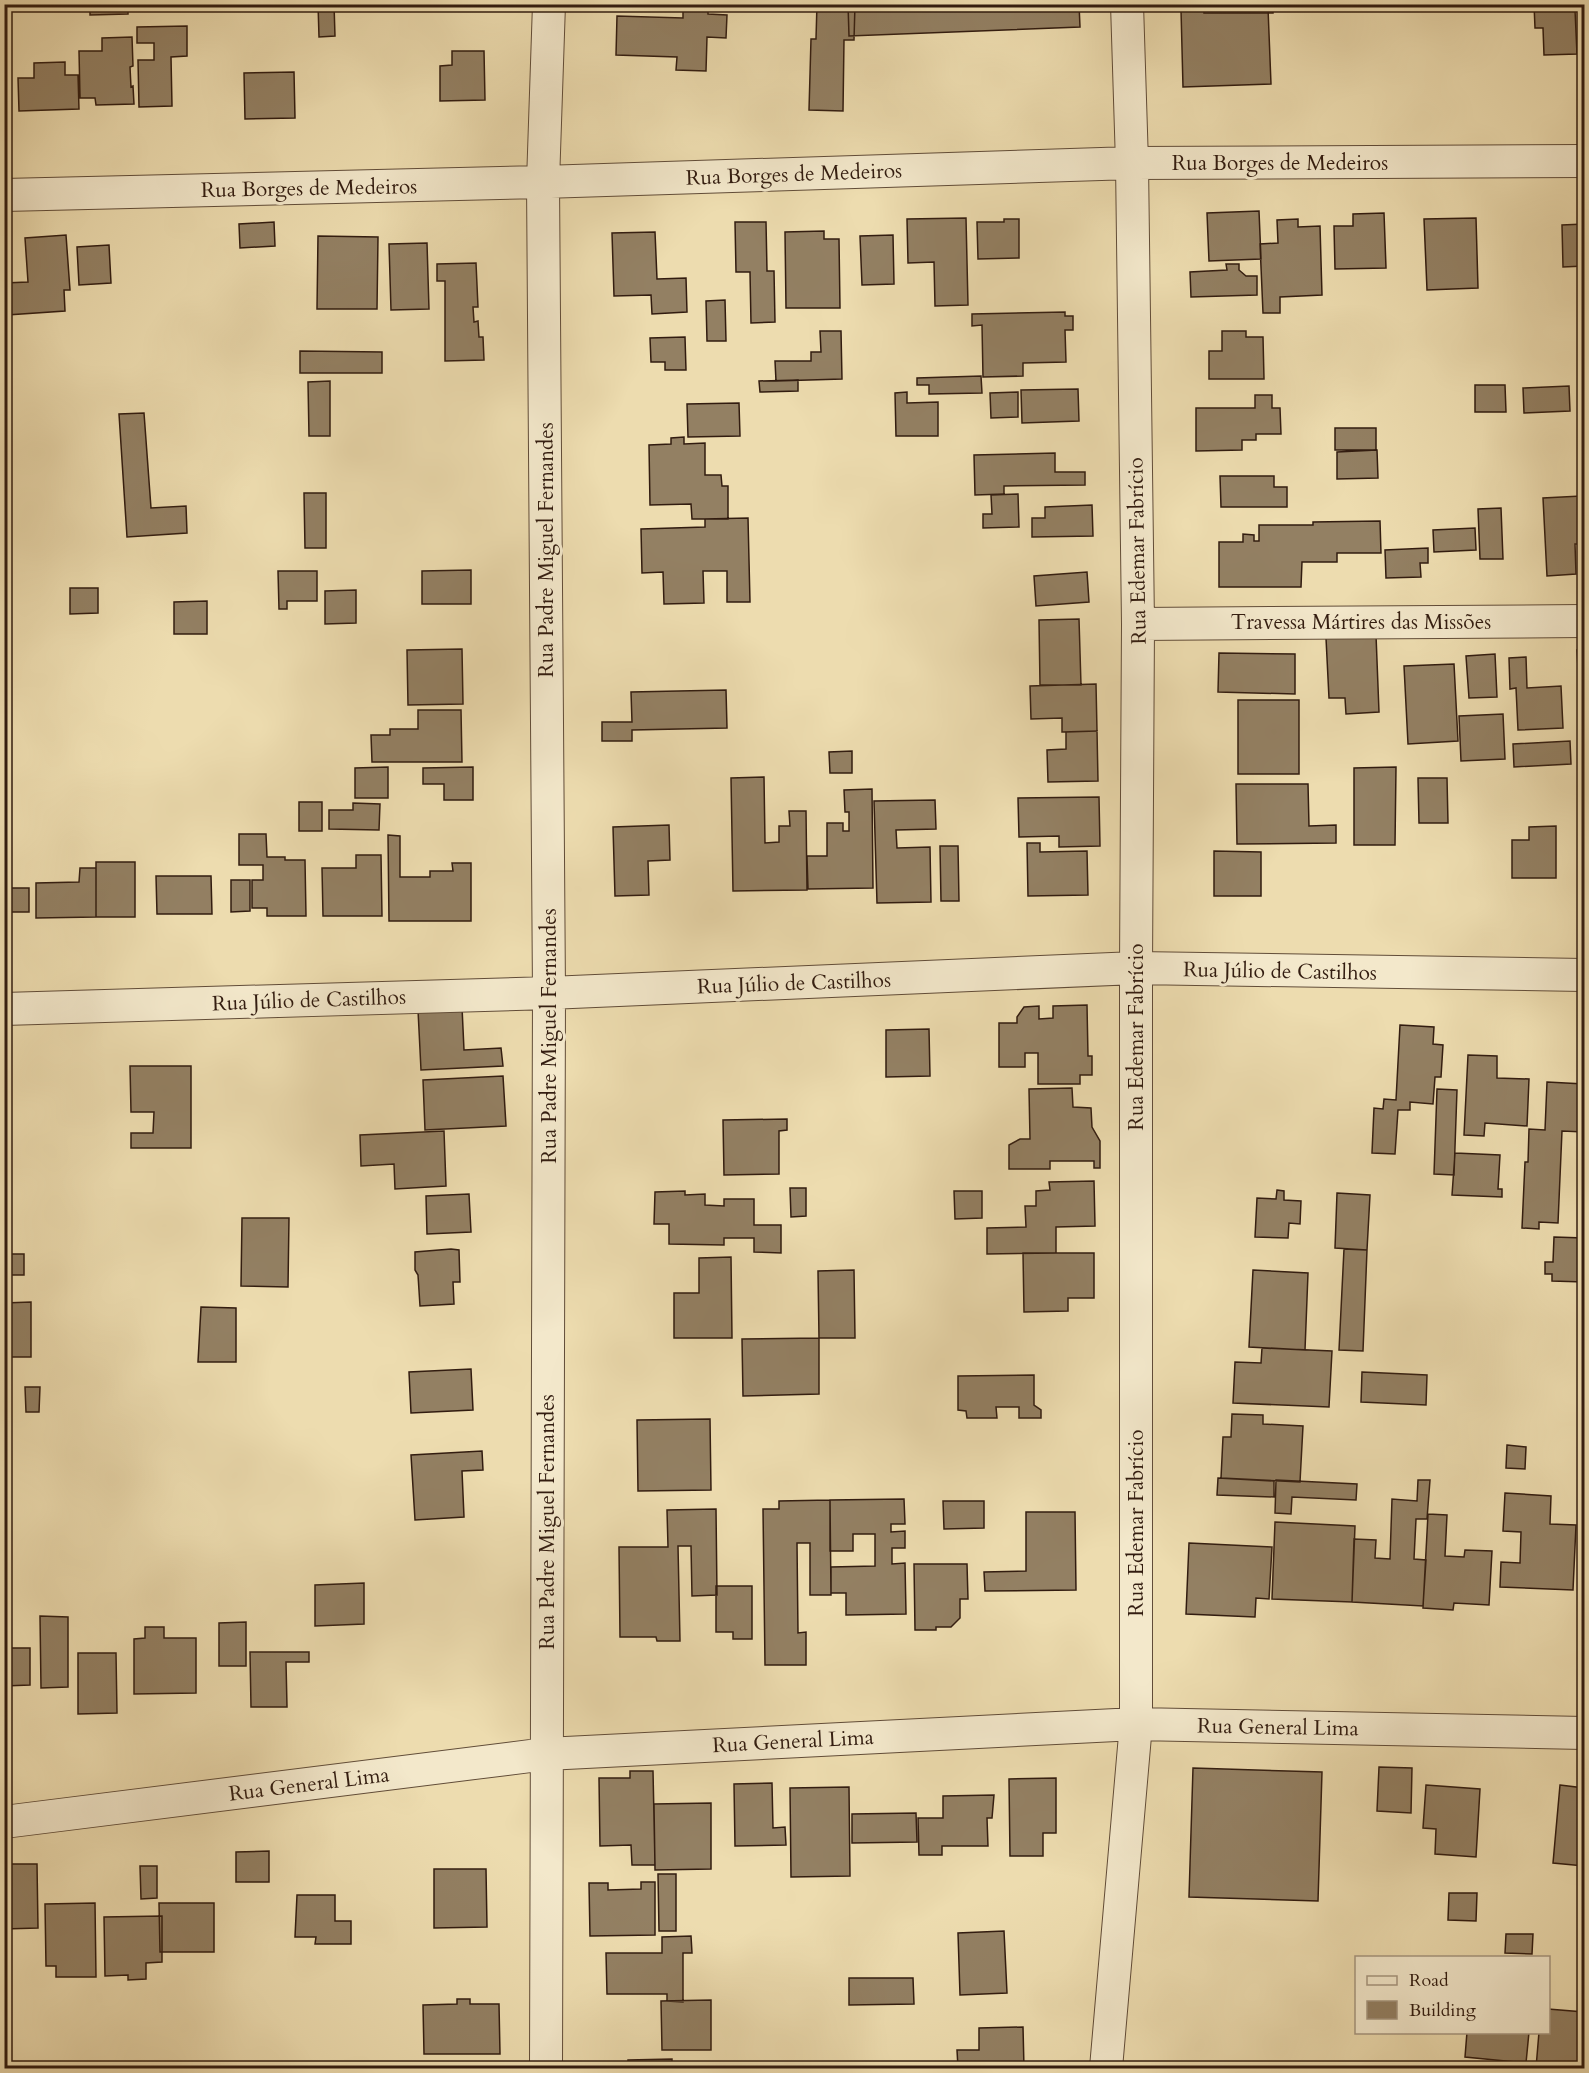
<svg xmlns="http://www.w3.org/2000/svg" width="1589" height="2073" viewBox="0 0 1589 2073" font-family="Cardo,serif">
  <style>
    .building { fill: #938063; stroke: #321c10; stroke-width: 1.5 }
    .lines { fill: none; stroke-linecap: round; stroke-linejoin: round }
    .street-casing { stroke: #614c38; stroke-width: 34 }
    .street { stroke: #f3e8cb; stroke-width: 32 }
    .labels { text-anchor: middle; stroke-width: 6; stroke-linejoin: round; paint-order: stroke }
    .street-label { font-size: 21px; fill: #321c10; stroke: #f3e8cb }
  </style>
  <rect width="100%" height="100%" fill="#eddcaf"/>
  <filter id="stains"><feTurbulence type="fractalNoise" baseFrequency=".00333" numOctaves="4"/><feColorMatrix values="0 0 0 0 .2 0 0 0 0 .09 0 0 0 0 .02 0 0 0 .5 -.17"/></filter>
  <radialGradient id="worn" r=".72"><stop offset=".6" stop-color="#630" stop-opacity="0"/><stop offset="1" stop-color="#630" stop-opacity=".3"/></radialGradient>
  <path class="building" d="M90,4H128V14L90,15Z
    M318,4H334L335,36L319,37Z
    M817,4H855L854,40H844L843,111L809,110L811,39H816Z
    M848,4H1079L1080,27L849,36Z
    M1204,4H1273V13H1204Z
    M1534,4H1584V10H1575L1577,54L1544,55L1543,28H1535Z
    M683,6L708,7V14L727,15L726,38L707,37L706,71L676,70L677,57L616,55L617,16L683,18Z
    M1268,8L1271,84L1183,87L1181,10Z
    M187,26V56L171,57L172,106L139,107L138,60H154V43H137V27Z
    M132,37L133,66L130,67L131,87L133,86L134,104L96,105L95,98H80L79,51H102V38Z
    M452,51H484L485,100L440,101V66L452,65Z
    M4,61H11V106H4Z
    M65,62V75H78L79,109L19,111L18,78H34V63Z
    M294,72L295,118L245,119L244,73Z
    M1259,211L1261,259L1209,261L1207,213Z
    M1384,213L1386,268L1335,269L1334,226H1353V214Z
    M966,218L968,305L935,306L934,262L908,263L907,219Z
    M1476,218L1478,288L1427,290L1424,219Z
    M1004,219H1019V258L978,259L977,222H1004Z
    M1298,219V227L1320,226L1322,295L1280,297V313H1263L1260,244L1278,243L1277,220Z
    M274,222L275,246L240,248L239,224Z
    M735,222H766L767,271H774L775,322L751,323L750,272H736Z
    M1584,224V266L1563,267L1562,225Z
    M824,231V239H839L840,308H786L785,232Z
    M655,232L657,279L686,278L687,312L652,314L651,295L614,296L612,233Z
    M66,235L70,290H64L65,311L7,315V321H4V283L28,282L25,238Z
    M893,235L894,284L862,285L860,236Z
    M318,236L378,237L377,309H317Z
    M427,243L429,309L391,310L389,244Z
    M109,245L111,283L79,285L77,247Z
    M476,263L478,307H473L474,322L478,321L479,337H483L484,360L445,361V281H437V264Z
    M1226,264H1239V270L1246,276H1257V295L1191,297L1190,272L1227,270Z
    M725,300L726,341H707L706,301Z
    M1065,312V316H1073V330H1065L1066,362L1023,363V376L983,377L982,325L972,326V314Z
    M820,331H841L842,379L776,381L775,361H811V352H821Z
    M1222,331H1246V337H1263L1264,379H1209V351H1222Z
    M685,337L686,370H665V362H651L650,338Z
    M300,351L382,352V373H300Z
    M981,376L982,393L929,394V385H917V378Z
    M798,380V391L760,392L759,381Z
    M330,381V436H309L308,382Z
    M1475,385H1505L1506,412H1475Z
    M1569,386L1570,411L1524,413L1523,388Z
    M1078,389L1079,421L1022,423L1021,390Z
    M907,392V403L938,402V436H896L895,393Z
    M1018,392V417L991,418L990,393Z
    M1255,395H1272V408H1280L1281,434H1256V440H1242V450L1196,451V408H1255Z
    M739,403L740,436L688,437L687,404Z
    M144,413L151,508L186,506L187,533L127,537L119,414Z
    M1335,428H1376V450H1335Z
    M684,437V444L705,443V475H721L722,486H728V519H692L691,504L650,505L649,445L671,444V438Z
    M1377,450L1378,478L1337,479V452Z
    M1055,453V472H1085V485L1004,486V494L975,495L974,455Z
    M1220,476H1274V487H1287V507H1221Z
    M304,493H326V548H305Z
    M1018,494L1019,527L983,528V514H992L991,495Z
    M1581,496L1582,544H1575L1576,574L1547,576L1543,498Z
    M1092,505L1093,536L1032,537V518H1045V507Z
    M1501,508L1503,559H1480L1478,509Z
    M748,518L750,602H727V571H703L704,603L664,604L663,572L642,573L641,529L705,527V519Z
    M1380,521L1381,553H1337V562H1302L1301,587H1219V542H1243V534L1254,535V541H1259V525H1313V522Z
    M1475,528L1476,550L1434,552L1433,530Z
    M1428,548V563H1420L1421,577L1386,578L1385,550Z
    M471,570V604H422V571Z
    M278,571H317V601H287V609H279Z
    M1087,572L1089,602L1036,606L1034,576Z
    M70,588H98V613L70,614Z
    M356,590V623L325,624V591Z
    M207,601V634H174V602Z
    M1079,619L1081,685H1040L1039,620Z
    M1376,635L1379,712L1346,714L1345,698H1329L1326,638Z
    M462,649L463,704L408,705L407,650Z
    M1584,649V721H1581L1577,650Z
    M1219,653L1295,654V694L1218,692Z
    M1495,654L1497,697L1469,698L1466,656Z
    M1526,657L1527,688L1561,686L1563,728L1518,730L1516,688L1510,689L1509,658Z
    M1454,664L1458,741L1408,744L1404,666Z
    M1096,684L1097,731L1062,732V718L1031,719L1030,686Z
    M726,690L727,728L632,730V741H602V722H632L631,692Z
    M1238,700H1299V774H1238Z
    M418,710H461L462,762H372L371,735H390V729H418Z
    M1503,714L1505,759L1461,761L1459,716Z
    M1097,731L1098,781L1048,782L1047,750L1066,749V732Z
    M1570,741L1571,764L1514,767L1513,744Z
    M852,751V773H830L829,752Z
    M388,767V798H355V768Z
    M473,767V800H444V784H423V768Z
    M1396,767L1395,845H1354V768Z
    M764,777L765,843L779,842V826H790L789,811H806L807,890L733,891L731,778Z
    M1418,778H1447L1448,823H1419Z
    M1236,784H1308L1309,826L1336,825V843L1237,844Z
    M872,789L873,888L808,889L807,856H827V823H843V831H849V812H845L844,790Z
    M1099,797L1100,846L1059,847V836L1019,837L1018,798Z
    M935,800L936,829L896,830L897,848L930,847L931,902L877,903L874,801Z
    M299,802H322V831H299Z
    M353,803L380,804L379,830L329,829V810H353Z
    M669,825L670,860L648,861L649,895L615,896L613,827Z
    M1556,826V878H1512V840H1529V827Z
    M239,834H266L267,857H285V860H305L306,916H267V908H252V880H263V865H239Z
    M388,835L400,836V877H430V871H453L452,863H471V921H389Z
    M1027,843H1040V852L1087,851L1088,895L1028,896Z
    M940,846H958L959,901H941Z
    M1214,851L1261,852V896H1214Z
    M356,855H381L382,916H323L322,868H356Z
    M96,862H135V917H96Z
    M80,868H96V917L36,918V883L79,882Z
    M156,876H211L212,914H157Z
    M231,880H250V911L231,912Z
    M4,888H29V912H4Z
    M1087,1005L1088,1056H1092V1075H1080V1084H1038V1053H1025V1067H999V1023H1017V1017L1024,1007L1039,1006V1019L1053,1018V1006Z
    M462,1007L464,1050L501,1048L503,1066L421,1070L418,1010Z
    M1400,1025L1434,1027L1433,1044L1443,1045L1441,1077H1435L1433,1104L1410,1102V1110H1398L1395,1154L1372,1153L1374,1108L1383,1109L1384,1099L1396,1100Z
    M929,1029L930,1076L886,1077V1030Z
    M1468,1055L1497,1056V1078L1529,1079L1527,1126L1485,1123L1484,1136L1464,1135Z
    M130,1066H191V1148H131V1133H153L154,1112H131Z
    M503,1076L506,1126L425,1130L423,1080Z
    M1547,1082L1584,1084V1132L1562,1131L1558,1223L1539,1222V1229L1522,1228L1525,1162H1528L1529,1129L1545,1130Z
    M1072,1088L1073,1107L1091,1108L1092,1127L1100,1141V1168H1094V1161H1050V1169H1009V1145L1020,1139H1030L1029,1089Z
    M1437,1089L1457,1090L1454,1175L1434,1174Z
    M787,1119V1130L779,1131V1174L724,1175L723,1120Z
    M444,1131L446,1186L395,1189L394,1164L361,1166L360,1135Z
    M1455,1153L1500,1155L1498,1189H1502V1197L1452,1195Z
    M1094,1181L1095,1226L1056,1227V1253L987,1254V1228L1026,1227L1025,1206H1036V1191L1050,1190L1049,1182Z
    M790,1188H806V1216L791,1217Z
    M1277,1190L1284,1191V1200L1301,1201L1300,1224L1289,1223L1288,1238L1255,1237L1257,1198L1276,1199Z
    M685,1191V1195L705,1194V1205L724,1206V1199H754V1225H781V1253L754,1252V1238H724V1245L669,1244V1224H654L655,1192Z
    M954,1191H982V1218L955,1219Z
    M1337,1193L1370,1195L1367,1250L1335,1248Z
    M469,1194L471,1232L427,1234L426,1196Z
    M242,1218H289L288,1287L241,1286Z
    M1554,1237L1584,1238V1282L1552,1281V1274H1545V1262H1553Z
    M451,1249L459,1250L460,1282H453L454,1304L420,1306L418,1275L415,1270V1252Z
    M1344,1249L1367,1250L1363,1351L1339,1350Z
    M1023,1253H1094V1298H1068V1311L1024,1312Z
    M4,1254H24V1275H4Z
    M731,1257L732,1338H674V1293H699V1258Z
    M854,1270L855,1338H819L818,1271Z
    M1253,1270L1308,1273L1305,1350L1249,1347Z
    M31,1302V1357H4V1303Z
    M201,1307L236,1308V1362H198Z
    M819,1338V1394L743,1396L742,1339Z
    M1262,1348L1332,1351L1329,1407L1233,1403L1235,1362L1261,1363Z
    M471,1369L473,1410L411,1413L409,1372Z
    M1362,1372L1427,1375L1426,1405L1361,1402Z
    M1034,1375V1405L1041,1410V1418H1019V1407H996L997,1418H967L966,1411L958,1410V1376Z
    M25,1387H40L39,1412H26Z
    M1232,1414L1263,1415V1424L1303,1426L1300,1482L1221,1478L1223,1437H1231Z
    M710,1419L711,1490L638,1491L637,1420Z
    M1507,1445L1526,1447L1525,1469L1506,1468Z
    M482,1451L483,1470L462,1471L464,1517L415,1520L411,1455Z
    M1218,1478L1274,1481V1497L1217,1495Z
    M1276,1480L1357,1484L1356,1500L1292,1497L1291,1514L1275,1513Z
    M1418,1480H1430L1427,1519H1416L1414,1559L1426,1560L1423,1606L1352,1602L1354,1539L1376,1540L1375,1558L1390,1559L1392,1499L1417,1501Z
    M1505,1493L1551,1496L1550,1524L1576,1525L1573,1590L1500,1587L1501,1562L1520,1563L1521,1532L1503,1531Z
    M904,1499L905,1524H891V1532L905,1531V1548H892V1564L905,1563L906,1614L846,1615V1593H831V1567L875,1566V1534H853V1551H830V1500Z
    M830,1500L831,1595H810V1543H797L798,1633L806,1632V1665H765L763,1509H779V1501Z
    M943,1501H984V1528L944,1529Z
    M716,1509L717,1595L692,1596L691,1546H678L680,1641H657L656,1637H620L619,1547H668L667,1510Z
    M1026,1512H1075L1076,1590L985,1591L984,1572L1026,1571Z
    M1428,1514L1447,1515L1445,1556L1464,1557L1465,1550L1492,1551L1489,1605L1454,1603L1453,1610L1423,1608Z
    M1275,1522L1355,1526L1352,1602L1272,1599Z
    M1584,1542V1604H1581Z
    M1189,1543L1272,1547L1269,1599L1256,1598L1255,1617L1186,1614Z
    M914,1564H967L968,1599H960V1618L951,1627H936V1630H915Z
    M364,1583V1624L315,1626V1585Z
    M716,1586H752V1639H733V1632H716Z
    M40,1616L68,1617V1687L41,1688Z
    M246,1622V1666H219V1623Z
    M145,1627H164V1638H196V1693L134,1694V1639L145,1638Z
    M4,1648H30V1685L4,1686Z
    M250,1652H309V1662H286L287,1707H251Z
    M78,1653H116L117,1713L78,1714Z
    M1379,1767L1412,1768L1411,1813L1377,1811Z
    M1193,1768L1322,1772L1318,1901L1189,1897Z
    M630,1771H653L655,1865H632L631,1845L600,1846L599,1778H630Z
    M1056,1778V1833H1043V1856H1010L1009,1779Z
    M772,1783L773,1828L785,1827L786,1845L735,1846L734,1784Z
    M1426,1785L1480,1789L1476,1857L1435,1854L1436,1829L1423,1828Z
    M1560,1785L1584,1788V1866L1553,1863Z
    M849,1787L850,1876L791,1877L790,1788Z
    M994,1795L992,1818H987L988,1846H942V1855H919L918,1818H943V1796Z
    M711,1803V1869L655,1870L654,1804Z
    M916,1813L917,1842L852,1843V1814Z
    M269,1851V1882H236V1852Z
    M4,1864H37L38,1928L4,1929Z
    M140,1866H157V1898L141,1899Z
    M434,1869H486L487,1927L434,1928Z
    M658,1874H676V1931H659Z
    M641,1882H655V1935L590,1936L589,1883H608V1890L641,1889Z
    M1449,1893H1477L1476,1921L1448,1920Z
    M297,1895H335V1921H351V1944H315L316,1937H295Z
    M95,1903L96,1977H56V1966H46L45,1904Z
    M159,1903H214V1952H160Z
    M162,1916V1962L146,1963V1979L128,1980V1975L105,1976L104,1917Z
    M1004,1931L1007,1993L960,1995L958,1933Z
    M1506,1934H1533L1532,1954L1505,1953Z
    M691,1936L692,1953H683V2002L667,2001V1994H607L606,1953H662V1937Z
    M849,1978H913L914,2004L849,2005Z
    M457,1999H470V2004H499L500,2054H424L423,2005L457,2004Z
    M711,2000V2050H662L661,2001Z
    M1548,2009L1584,2012V2042H1582L1580,2068H1536L1539,2032H1548Z
    M1023,2027L1024,2068H958L957,2050H979V2028Z
    M1467,2032H1529L1526,2063L1465,2057Z
    M672,2059V2068H628V2060Z
    M478,2062V2068H412V2063Z"/>
  <g class="lines">
    <g class="street-casing">
      <path id="street" d="M4,195L543,182L1132,163L1584,161
        M1138,624L1584,621
        M4,1009L549,993L1136,968L1584,975
        M4,1822L546,1754L1136,1724L1584,1733
        M546,2068L549,993L543,182L549,4
        M1106,2068L1136,1724V968L1138,624L1132,163L1127,4"/>
    </g>
    <use href="#street" class="street"/>
  </g>
  <g class="labels">
    <g class="street-label">
      <text x="1280" y="170">Rua Borges de Medeiros</text>
      <text transform="translate(794 174) rotate(-2)" y="7">Rua Borges de Medeiros</text>
      <text transform="translate(309 188) rotate(-1)" y="7">Rua Borges de Medeiros</text>
      <text transform="translate(546 550) rotate(-90)" y="7">Rua Padre Miguel Fernandes</text>
      <text transform="translate(1137 551) rotate(-91)" y="7">Rua Edemar Fabrício</text>
      <text x="1361" y="629">Travessa Mártires das Missões</text>
      <text transform="translate(1280 971) rotate(1)" y="7">Rua Júlio de Castilhos</text>
      <text transform="translate(794 983) rotate(-2)" y="7">Rua Júlio de Castilhos</text>
      <text transform="translate(309 1000) rotate(-2)" y="7">Rua Júlio de Castilhos</text>
      <text transform="translate(549 1036) rotate(-90)" y="7">Rua Padre Miguel Fernandes</text>
      <text transform="translate(1136 1037) rotate(-90)" y="7">Rua Edemar Fabrício</text>
      <text transform="translate(547 1522) rotate(-90)" y="7">Rua Padre Miguel Fernandes</text>
      <text transform="translate(1136 1523) rotate(-90)" y="7">Rua Edemar Fabrício</text>
      <text transform="translate(1278 1727) rotate(1)" y="7">Rua General Lima</text>
      <text transform="translate(793 1741) rotate(-3)" y="7">Rua General Lima</text>
      <text transform="translate(309 1784) rotate(-7)" y="7">Rua General Lima</text>
    </g>
  </g>
  <rect width="1589" height="2073" fill="none" stroke="#eddcaf" stroke-width="24"/>
  <rect x="6" y="6" width="1577" height="2061" fill="none" stroke="#321c10" stroke-width="3"/>
  <rect x="12" y="12" width="1565" height="2049" fill="none" stroke="#321c10" stroke-width="1.5"/>
  <rect x="1355" y="1956" width="195" height="78" fill="#f3e8cb" stroke="#a69680" stroke-width="1.5"/>
  <rect x="1367" y="1976" width="30" height="9" fill="#f3e8cb" stroke="#a69680" stroke-width="1.5"/>
  <text x="1409" y="1986" font-size="18" fill="#321c10">Road</text>
  <rect x="1367" y="2001" width="30" height="18" fill="#938063" stroke="#a69680" stroke-width="1.5"/>
  <text x="1409" y="2016" font-size="18" fill="#321c10">Building</text>
  <rect width="100%" height="100%" filter="url(#stains)"/>
  <rect width="100%" height="100%" fill="url(#worn)"/>
</svg>
